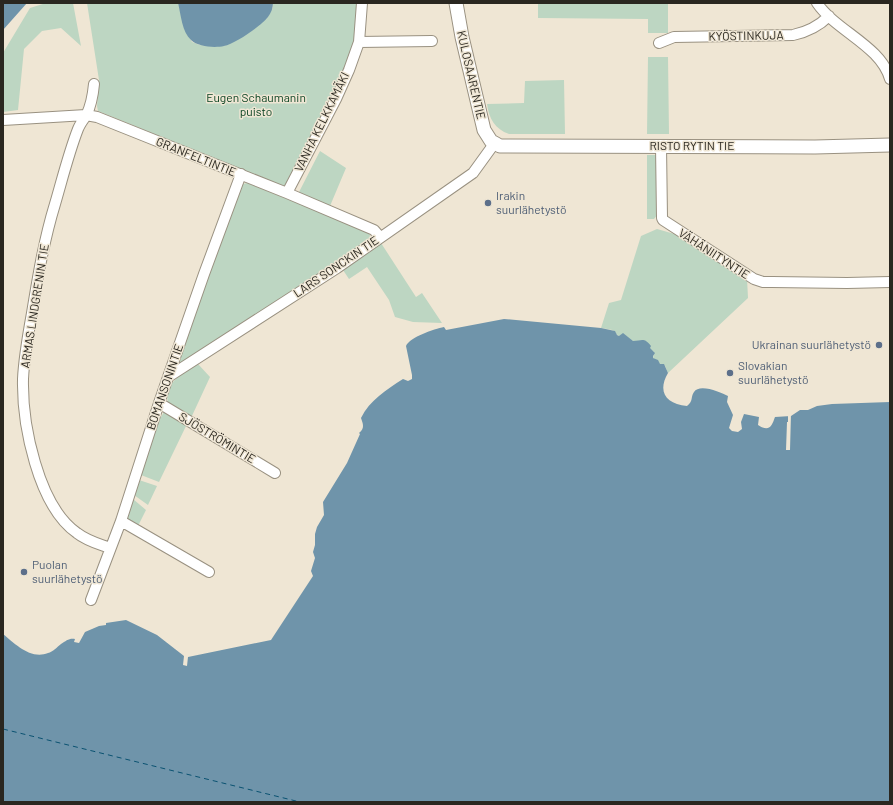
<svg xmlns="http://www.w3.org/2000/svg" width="893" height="805" viewBox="0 0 893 805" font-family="Barlow,sans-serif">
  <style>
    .green { fill: #bdd6c2 }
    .water { fill: #6f94aa }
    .pier { fill: #efe6d4 }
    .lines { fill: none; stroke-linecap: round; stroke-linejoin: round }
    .ferry { stroke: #0a5271; stroke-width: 1; stroke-dasharray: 5 4; stroke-linecap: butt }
    .street-casing { stroke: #999181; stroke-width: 12 }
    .secondary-casing { stroke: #999181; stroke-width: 15 }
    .street { stroke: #fff; stroke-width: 10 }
    .secondary { stroke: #fff; stroke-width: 13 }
    .service-dot { fill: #5c6f8a; stroke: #efe6d4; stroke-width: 1.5 }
    .labels { text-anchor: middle; stroke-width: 3; stroke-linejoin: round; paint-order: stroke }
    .street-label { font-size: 12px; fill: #2a2720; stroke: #efe6d4 }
    .park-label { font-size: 12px; fill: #023e1c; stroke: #efe6d4 }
    .service-label { font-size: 12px; fill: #4e5e75; stroke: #efe6d4; text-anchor: start }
  </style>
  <rect width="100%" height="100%" fill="#efe6d4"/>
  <path class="green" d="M46,3H73L81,46L61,28L42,31L24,49L18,110L3,112V53L30,8Z
    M87,3H178L185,29L192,42L200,45L216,46H224L246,34L267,18L273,7V3H359L356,37L345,73L286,187H284L98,111L97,106L99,80Z
    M538,3H668V33H648V19L538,18Z
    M648,57H668L669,134H647Z
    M564,80L565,134H509C495,129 489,119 487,104L524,103L525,81Z
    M320,151L346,168L330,206L298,194Z
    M647,155H656L658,214L654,219H647Z
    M247,183L367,231L370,235L369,240L180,364L178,363L238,190L243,184Z
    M657,229L678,235L747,278L748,298L668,373L665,366L659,364L653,358L654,352C641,341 632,342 619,336C614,333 618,335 614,331C611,329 605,329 601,328L609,303L621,300L641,236Z
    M381,243L416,297L422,293L442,323L413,322L395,317L389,300L367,267L349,279L343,270Z
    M198,364L210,377L191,418L168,403C163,383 184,372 198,364Z
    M164,412H167L187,424L159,482L141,475L159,420Z
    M139,480L157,486L148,505L134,495Z
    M133,499L146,510L137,528L126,518Z"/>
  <path class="water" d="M3,3H27L3,30Z
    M178,3H273C273,8 271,13 268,17C261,26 235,44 224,46C215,48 198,47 191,40C182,32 181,15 178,3Z
    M504,319L601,328L615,331L617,335L619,336L623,333L633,341C642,341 644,337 651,346L650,348L655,353L653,356V358L658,360L660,364H664L668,373C657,392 666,404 687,406C694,400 690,398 694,392C699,383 721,392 728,396L727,402L733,415L729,428L732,431L738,432L742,429L741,422L744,414L759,417L758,425C770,433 772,425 775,417L791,416L800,410H808L817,406L832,404L890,402V802H3V634C15,644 31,660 48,653C53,652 57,647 61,644C66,641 69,638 75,639L74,642L79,643L85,632L99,626L106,625V623L126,620L157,635L184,656L183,665L187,666L188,657L271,640L313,576L311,571L315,558L313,552L315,545V534L317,527L324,515L323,502L347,463L360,434L359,433C365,428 363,424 361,418C370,400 386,390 403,379L408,381L412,379V375L406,346C410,337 434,329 444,327L446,330Z"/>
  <path class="pier" d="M791,413L790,450H786L787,422H788V414Z"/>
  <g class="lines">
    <path class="ferry" d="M3,729L300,802"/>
    <g class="street-casing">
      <path id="street" d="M817,3C836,31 881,46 890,79
        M359,42L432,41
        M659,43L674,37L793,35C807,32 819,26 829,16
        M94,84C93,95 91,106 86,116C83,120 80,124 78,129C69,152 62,180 55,204C44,240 38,276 32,313C28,335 24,357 23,379C22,424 38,506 77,533C87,541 99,544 110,548
        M3,120L86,115L97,117L287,193L374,230L380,237
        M661,146L662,218L663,220L754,279L763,282H772L847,283L890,282
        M287,193L336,99L349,70L359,42L362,3
        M168,377L337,268L473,173L494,144
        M159,403L275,473
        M121,521L209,572
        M91,600L121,521L159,403L204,274L241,174"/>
    </g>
    <g class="secondary-casing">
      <path id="secondary" d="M456,3L462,37L484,130L491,141L500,146L815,147L890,145"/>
    </g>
    <use href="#street" class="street"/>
    <use href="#secondary" class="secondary"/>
  </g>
  <g class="service-dot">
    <circle cx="488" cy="203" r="4"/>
    <circle cx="879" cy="345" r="4"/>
    <circle cx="730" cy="373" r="4"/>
    <circle cx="24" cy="572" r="4"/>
  </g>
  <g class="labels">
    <g class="street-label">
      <text transform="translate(746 36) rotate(-1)" y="4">KYÖSTINKUJA</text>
      <text transform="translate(471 75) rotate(77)" y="4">KULOSAARENTIE</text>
      <text transform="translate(322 122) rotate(-64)" y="4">VANHA KELKKAMÄKI</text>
      <text x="692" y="150">RISTO RYTIN TIE</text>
      <text transform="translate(196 157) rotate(22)" y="4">GRANFELTINTIE</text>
      <text transform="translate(714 254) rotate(33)" y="4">VÄHÄNIITYNTIE</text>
      <text transform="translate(336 267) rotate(-34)" y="4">LARS SONCKIN TIE</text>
      <text transform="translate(35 306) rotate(-81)" y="4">ARMAS LINDGRENIN TIE</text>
      <text transform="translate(165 387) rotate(-71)" y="4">BOMANSONINTIE</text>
      <text transform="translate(217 438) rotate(31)" y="4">SJÖSTRÖMINTIE</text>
    </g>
    <g class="park-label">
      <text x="256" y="102">Eugen Schaumanin<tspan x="256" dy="14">puisto</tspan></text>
    </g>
    <g class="service-label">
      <text x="496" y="200">Irakin<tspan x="496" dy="14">suurlähetystö</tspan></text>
      <text x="871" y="349" text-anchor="end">Ukrainan suurlähetystö</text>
      <text x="738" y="370">Slovakian<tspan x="738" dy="14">suurlähetystö</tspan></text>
      <text x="32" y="569">Puolan<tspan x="32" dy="14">suurlähetystö</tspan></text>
    </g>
  </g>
  <rect width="893" height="805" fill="none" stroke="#2a2720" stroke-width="8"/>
</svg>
